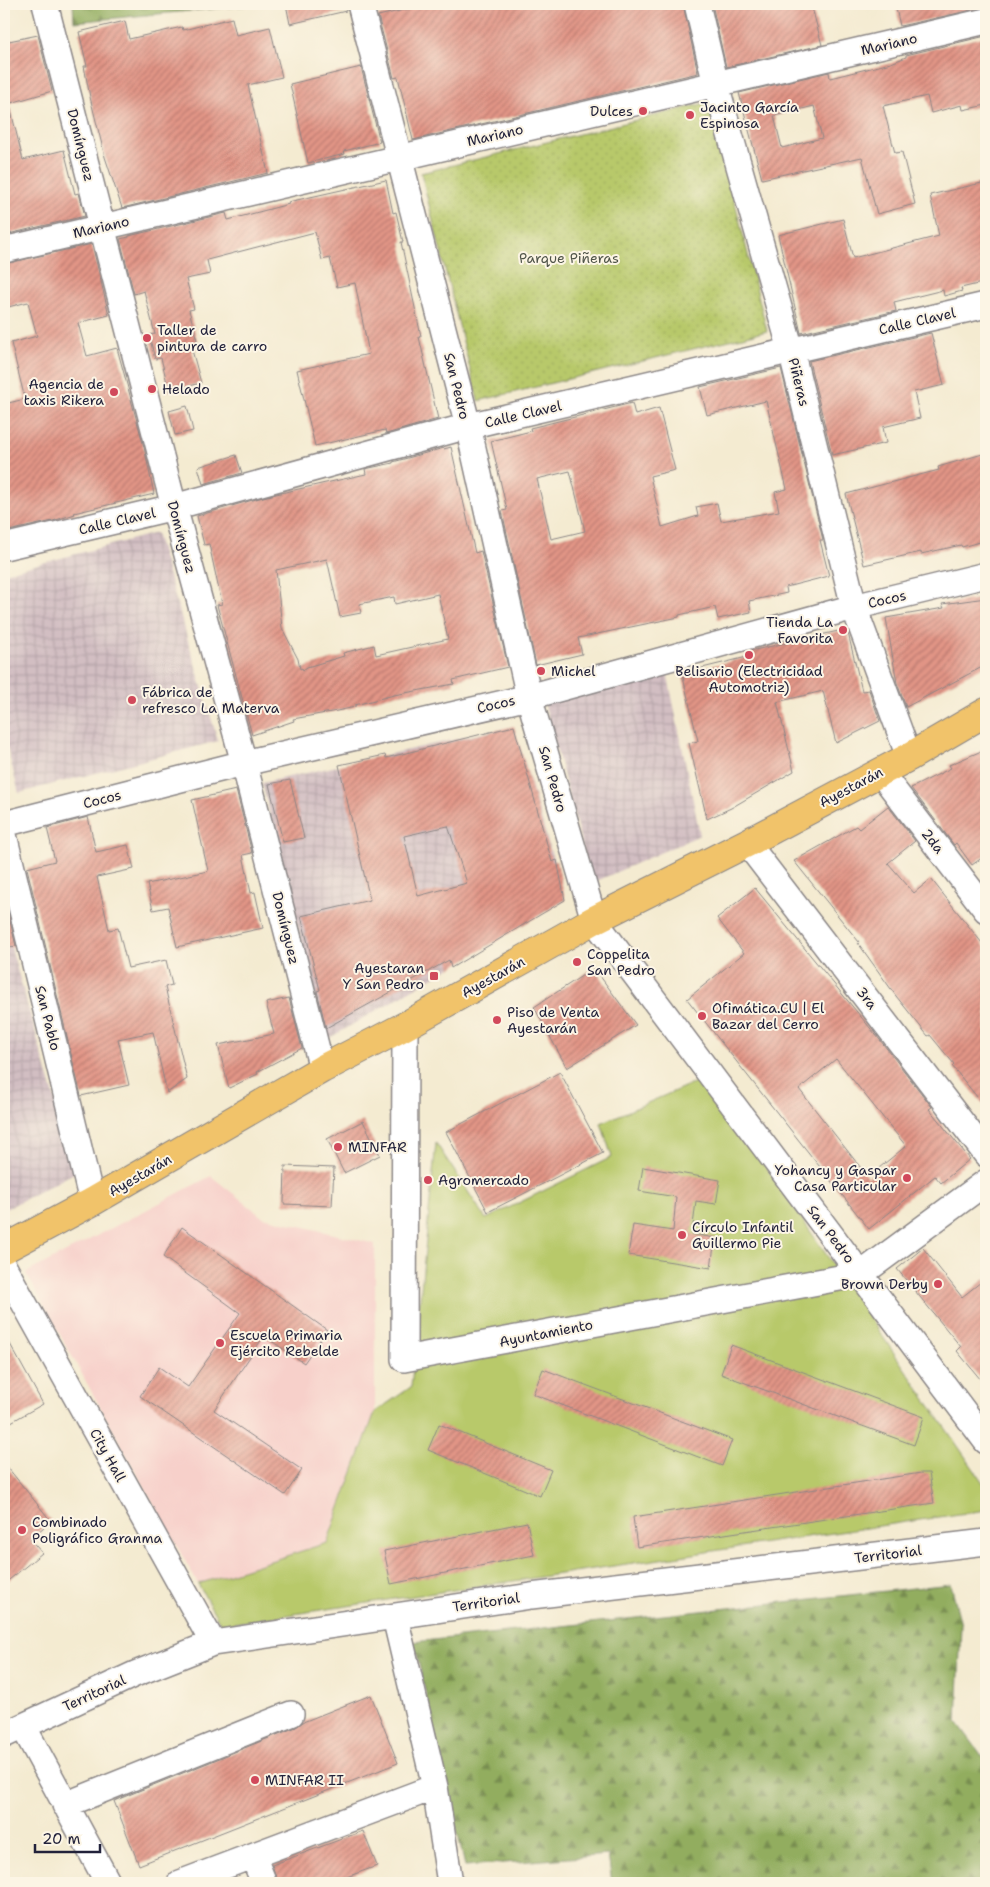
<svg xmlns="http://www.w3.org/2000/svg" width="990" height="1887" viewBox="0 0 990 1887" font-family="'Shantell Sans',sans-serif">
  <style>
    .built { fill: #f7d0ca }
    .industrial { fill: url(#industrial-grid) }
    .grass { fill: #b8c96b; stroke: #6d7653 }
    .forest { fill: url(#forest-firs); stroke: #5a684d }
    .park { fill: url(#park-dots); stroke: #6d7653 }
    .building { fill: url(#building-hatch); fill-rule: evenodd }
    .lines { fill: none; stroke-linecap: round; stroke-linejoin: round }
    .minor-casing { stroke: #8b8686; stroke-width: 28 }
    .major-casing { stroke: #8b8686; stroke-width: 30 }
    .minor { stroke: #fff; stroke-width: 25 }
    .major { stroke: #f1c36a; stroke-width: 28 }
    .poi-dot { fill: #d1495b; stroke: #fcf5e5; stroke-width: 2 }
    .labels { text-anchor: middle; stroke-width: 4; stroke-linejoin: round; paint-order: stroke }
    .street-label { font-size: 14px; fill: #22223b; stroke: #fcf5e5 }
    .poi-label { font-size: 14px; fill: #22223b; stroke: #fcf5e5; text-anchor: start }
    .park-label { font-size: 14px; fill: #4f5449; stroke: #fcf5e5 }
  </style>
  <defs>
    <pattern id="industrial-grid" width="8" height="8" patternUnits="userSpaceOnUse" patternTransform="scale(1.25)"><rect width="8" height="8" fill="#d2bec2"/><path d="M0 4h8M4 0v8" fill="none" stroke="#b4a3a8"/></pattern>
    <pattern id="forest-firs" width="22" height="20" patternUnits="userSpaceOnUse" patternTransform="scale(1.25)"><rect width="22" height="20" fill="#92ad5f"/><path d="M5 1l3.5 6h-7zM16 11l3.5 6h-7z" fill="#778c50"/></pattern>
    <pattern id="park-dots" width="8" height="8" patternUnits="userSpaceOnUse" patternTransform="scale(1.25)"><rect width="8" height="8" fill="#b8c96b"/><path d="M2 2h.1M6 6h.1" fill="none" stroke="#9eac5e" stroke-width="1.8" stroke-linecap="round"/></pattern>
    <pattern id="building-hatch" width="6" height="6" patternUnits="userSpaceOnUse" patternTransform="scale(1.25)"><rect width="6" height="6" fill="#e29586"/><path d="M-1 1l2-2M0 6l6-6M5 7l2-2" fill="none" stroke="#b7796f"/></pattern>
  </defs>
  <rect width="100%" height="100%" fill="#fcf5e5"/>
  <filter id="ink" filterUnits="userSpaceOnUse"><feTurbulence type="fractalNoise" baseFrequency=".02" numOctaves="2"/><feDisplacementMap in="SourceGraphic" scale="10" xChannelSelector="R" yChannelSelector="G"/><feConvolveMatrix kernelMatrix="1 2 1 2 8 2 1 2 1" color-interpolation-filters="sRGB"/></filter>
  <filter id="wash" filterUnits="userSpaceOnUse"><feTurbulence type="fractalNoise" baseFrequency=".0096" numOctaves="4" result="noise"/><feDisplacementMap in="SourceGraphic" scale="20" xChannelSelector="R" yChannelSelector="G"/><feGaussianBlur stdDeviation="1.12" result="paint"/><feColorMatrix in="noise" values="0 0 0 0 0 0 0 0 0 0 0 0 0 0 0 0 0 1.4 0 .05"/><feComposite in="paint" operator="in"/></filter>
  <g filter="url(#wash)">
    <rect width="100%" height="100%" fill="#f4ebd1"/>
    <path class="built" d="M211,1176L263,1217L375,1244V1412L327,1543L198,1584L26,1273Z"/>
    <path class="industrial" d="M156,533L218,741L19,793L4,736V573Z
      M666,667L700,835L592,883L543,698Z
      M514,726L565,900L326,1040L262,783Z
      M4,913L13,955L76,1172L4,1210Z"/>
    <path class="grass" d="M705,1078L986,1487V1510L221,1625L198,1584L327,1543L375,1412L411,1387L436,1143L486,1219L612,1157L601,1123Z"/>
    <path class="forest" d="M73,4H263L74,22Z
      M951,1584L961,1625L957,1722L986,1761V1883H612L608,1855L465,1866L414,1642Z"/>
    <path class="park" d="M710,102L767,331L478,401L421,173Z"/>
    <g id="blocks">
      <path class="building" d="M286,4H345L346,11L290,24Z
        M429,4H683L698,73L413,140L398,77L394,78L378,16Z
        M712,4H811L822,45L726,67Z
        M895,4H986V7L900,26Z
        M232,18L236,35L270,27L282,77L248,85L268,173L122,208L105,157L90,97L84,66H87L79,32L125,21L129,39L182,27L183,30Z
        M38,35L52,91L4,105V42Z
        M986,36V105L963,110L962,105L931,113L927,96L883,106L895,153L902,152L915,204L877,214L862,157L762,179L739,93L829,72L830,78L891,63L906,57V55ZM814,106L822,138L782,148L774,116Z
        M361,67L380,142L344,151L345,154L308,163L290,84Z
        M10,107L23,160L64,150L75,194L79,193L85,216L4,235V108Z
        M386,180L393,213L396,212L403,242H401L421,336L419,337L438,419L386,434L385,430L315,446L297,370L369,354L355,283L337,287L330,258L322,260L315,232L207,260L210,274L186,279L194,309L189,310L199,348L192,350L201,383L169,391L161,358L155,359L149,335L155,334L144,291L134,294L120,239L129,237V236L226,213L228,220L289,204L288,202Z
        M986,182V282L961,288L962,291L944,296L943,290L894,302L896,311L801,333L778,235L843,219L853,258L939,236L930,195Z
        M92,244L109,315L78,323L87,356L117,348L144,447L154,494L74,513L75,514L53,521L4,532V404L25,399L11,343L37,336L28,302L4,308V264Z
        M931,333L944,385L914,392L920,418L883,427L886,443L832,455L809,361Z
        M781,368L823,540H820L829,576L786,587L787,593L749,601L751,612L718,619L715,607L679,615V617L578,638L582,654L536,665L502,511L507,510L491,441L531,431L530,428L632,403L635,415L659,408L675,470L650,476L662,527L698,516L696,507L717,503L721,521L779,511L775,492L787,489L766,401L707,415L700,387ZM570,471L585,531L551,539L537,479Z
        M187,406L193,431L175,435L169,411Z
        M451,447L475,553L481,551L508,667L453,680L454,684L394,695L355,705V707L337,711L293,719L294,721L252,735L217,605L222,604L209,544L204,545L197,516L263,497L366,474L365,469L393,463V462L444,448V449ZM327,559L340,617L361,613L359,604L394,597L395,604L438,594L448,639L376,655L374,645L343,653L344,656L307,667L303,670L302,668L300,669L298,659L282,628L276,570Z
        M986,453V540L962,547L961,545L921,554V552L864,565L846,494L939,470L938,467Z
        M236,455L242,473L203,484L198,467Z
        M986,598V665L906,707L897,683L886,618L944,608L942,604Z
        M847,629L862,691L869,690L880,721L836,743L823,691L777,702L794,771L731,808L707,819L689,743L698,741L682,673L747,657L746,652Z
        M514,726L552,862L557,860L565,900L451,968L449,960L326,1028L317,991L320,990L301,916L370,900L339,765L385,755L386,758ZM448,826L467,883L418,896L404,836Z
        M986,749V855L972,865L956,843L954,845L911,788L951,768L949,765Z
        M290,780L304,838L283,842L269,784Z
        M236,790L252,853L243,855L251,893L255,892L263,928L177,947L168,907L153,910L147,884L208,871L192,800Z
        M888,806L915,841L888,863L914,893L931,879L986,948V1108L952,1066L954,1064L930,1035L928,1036L896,996L858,943L859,942L794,861L856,826L859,829Z
        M88,817L96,852L128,845L134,869L97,877L109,930L118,928L128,968L166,960L172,985L165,987L187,1079L167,1093L153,1032L118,1039L129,1085L81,1096L27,868L55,861L47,828Z
        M755,888L880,1040L932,1107L929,1109L970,1159L941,1183L935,1176L869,1229L687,999L744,953L717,918ZM836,1059L906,1146L868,1177L799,1089Z
        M4,896L16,946L4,948Z
        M594,968L636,1025L567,1068L534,1007Z
        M289,998L302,1048L257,1072L258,1074L229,1088L218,1045L274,1034L266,1003Z
        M560,1072L603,1153L488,1212L446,1132Z
        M363,1121L380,1155L344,1173L327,1139Z
        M285,1166L334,1168L332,1206L284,1204Z
        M643,1167L720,1180L716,1204L696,1201L692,1234L715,1238L711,1268L628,1255L633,1225L673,1231L676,1197L639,1191Z
        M182,1227L327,1330L304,1363L264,1336L214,1410L302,1470L285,1495L140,1396L159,1367L188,1387L240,1313L163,1257Z
        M923,1248L962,1297L986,1278V1386L957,1351L961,1347L897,1269Z
        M4,1333L43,1404L4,1426Z
        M731,1345L924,1417L914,1445L721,1374Z
        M543,1369L732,1440L722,1466L533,1394Z
        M439,1424L551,1470L540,1496L428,1450Z
        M4,1463L51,1521L30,1539L42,1553L4,1584Z
        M921,1473H929L934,1503L637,1547L633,1517Z
        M527,1522L534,1555L391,1584L384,1551Z
        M371,1695L398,1763L139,1865L114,1801L296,1727L303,1722Z
        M363,1831L377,1866L330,1883H278L272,1865Z"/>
    </g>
  </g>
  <g filter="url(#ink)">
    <use href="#blocks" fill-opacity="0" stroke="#8b8686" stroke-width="1"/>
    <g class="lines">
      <g class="minor-casing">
        <path id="minor" d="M45,4L174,507L244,763L322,1069
          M360,4L468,426L529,697L594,920L986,1441
          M697,4L716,85L791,350L854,607L909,757
          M4,250L986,21
          M4,547L174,507L468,426L986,305
          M880,772L986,910
          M4,824L244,763L529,697L854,607L986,575
          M4,835L92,1202
          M747,843L986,1154
          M405,1026L404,1359L861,1274L986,1182
          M4,1267L213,1643
          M23,1726L108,1883
          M4,1735L135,1674L213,1643L531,1596L986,1542
          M435,1787L450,1883
          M65,1805L291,1714
          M253,1856L264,1883
          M180,1883L435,1787L395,1617"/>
      </g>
      <g class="major-casing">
        <path id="major" d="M4,1249L92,1202L322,1069L405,1026L594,920L747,843L909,757L986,712"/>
      </g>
      <use href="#minor" class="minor"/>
      <use href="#major" class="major"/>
    </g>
  </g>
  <g class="poi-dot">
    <circle cx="643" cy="111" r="5"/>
    <circle cx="690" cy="115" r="5"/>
    <circle cx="147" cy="338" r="5"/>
    <circle cx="152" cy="389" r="5"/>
    <circle cx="114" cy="392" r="5"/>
    <circle cx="843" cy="630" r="5"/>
    <circle cx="749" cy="655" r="5"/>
    <circle cx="541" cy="671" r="5"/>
    <circle cx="132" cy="700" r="5"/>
    <circle cx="577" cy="962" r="5"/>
    <rect x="429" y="971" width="10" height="10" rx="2.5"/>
    <circle cx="702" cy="1016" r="5"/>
    <circle cx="497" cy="1020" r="5"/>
    <circle cx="338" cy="1147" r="5"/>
    <circle cx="907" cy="1178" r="5"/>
    <circle cx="428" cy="1180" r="5"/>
    <circle cx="682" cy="1235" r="5"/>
    <circle cx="938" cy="1284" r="5"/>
    <circle cx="220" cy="1343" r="5"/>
    <circle cx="22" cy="1530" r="5"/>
    <circle cx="255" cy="1780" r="5"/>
  </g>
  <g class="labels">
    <g class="street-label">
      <text transform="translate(889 44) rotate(-13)" y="5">Mariano</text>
      <text transform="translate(495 135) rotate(-13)" y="5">Mariano</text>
      <text transform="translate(81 145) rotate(76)" y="5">Domínguez</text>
      <text transform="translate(101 227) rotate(-13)" y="5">Mariano</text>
      <text transform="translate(917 321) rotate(-13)" y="5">Calle Clavel</text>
      <text transform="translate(799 382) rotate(76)" y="5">Piñeras</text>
      <text transform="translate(457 386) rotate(76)" y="5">San Pedro</text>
      <text transform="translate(523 414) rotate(-13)" y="5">Calle Clavel</text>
      <text transform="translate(117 521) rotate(-13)" y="5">Calle Clavel</text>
      <text transform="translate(182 537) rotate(75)" y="5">Domínguez</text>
      <text transform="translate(887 599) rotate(-13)" y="5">Cocos</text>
      <text transform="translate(496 704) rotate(-13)" y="5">Cocos</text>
      <text transform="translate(553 779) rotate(74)" y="5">San Pedro</text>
      <text transform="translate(851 787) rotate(-28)" y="5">Ayestarán</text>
      <text transform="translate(102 799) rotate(-14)" y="5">Cocos</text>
      <text transform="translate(933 841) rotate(52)" y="5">2da</text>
      <text transform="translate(286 928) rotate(76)" y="5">Domínguez</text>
      <text transform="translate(493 977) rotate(-29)" y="5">Ayestarán</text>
      <text transform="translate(867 998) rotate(53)" y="5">3ra</text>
      <text transform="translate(48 1018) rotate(76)" y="5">San Pablo</text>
      <text transform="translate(140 1175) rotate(-30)" y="5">Ayestarán</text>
      <text transform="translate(831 1234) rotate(53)" y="5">San Pedro</text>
      <text transform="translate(546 1333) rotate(-11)" y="5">Ayuntamiento</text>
      <text transform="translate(108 1455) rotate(61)" y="5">City Hall</text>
      <text transform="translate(888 1554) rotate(-7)" y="5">Territorial</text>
      <text transform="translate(486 1602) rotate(-8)" y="5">Territorial</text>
      <text transform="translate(94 1693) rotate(-25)" y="5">Territorial</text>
    </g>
    <g class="poi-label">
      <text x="700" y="112">Jacinto García<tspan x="700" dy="16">Espinosa</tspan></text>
      <text x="633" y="116" text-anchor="end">Dulces</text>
      <text x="157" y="335">Taller de<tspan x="157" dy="16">pintura de carro</tspan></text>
      <text x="104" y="389" text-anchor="end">Agencia de<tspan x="104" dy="16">taxis Rikera</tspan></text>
      <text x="162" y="394">Helado</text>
      <text x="833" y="627" text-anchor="end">Tienda La<tspan x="833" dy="16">Favorita</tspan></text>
      <text x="551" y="676">Michel</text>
      <text x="749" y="676" text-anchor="middle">Belisario (Electricidad<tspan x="749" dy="16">Automotriz)</tspan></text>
      <text x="142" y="697">Fábrica de<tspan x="142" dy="16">refresco La Materva</tspan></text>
      <text x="587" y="959">Coppelita<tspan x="587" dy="16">San Pedro</tspan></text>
      <text x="424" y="973" text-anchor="end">Ayestaran<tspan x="424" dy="16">Y San Pedro</tspan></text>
      <text x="712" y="1013">Ofimática.CU | El<tspan x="712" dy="16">Bazar del Cerro</tspan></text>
      <text x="507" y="1017">Piso de Venta<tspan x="507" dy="16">Ayestarán</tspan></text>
      <text x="348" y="1152">MINFAR</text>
      <text x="897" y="1175" text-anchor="end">Yohancy y Gaspar<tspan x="897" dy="16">Casa Particular</tspan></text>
      <text x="438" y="1185">Agromercado</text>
      <text x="692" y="1232">Círculo Infantil<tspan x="692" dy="16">Guillermo Pie</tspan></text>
      <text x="928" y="1289" text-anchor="end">Brown Derby</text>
      <text x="230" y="1340">Escuela Primaria<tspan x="230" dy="16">Ejército Rebelde</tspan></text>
      <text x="32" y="1527">Combinado<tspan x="32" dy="16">Poligráfico Granma</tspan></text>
      <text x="265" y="1785">MINFAR II</text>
    </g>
    <g class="park-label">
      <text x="569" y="263">Parque Piñeras</text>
    </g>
  </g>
  <rect width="990" height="1887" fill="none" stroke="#fcf5e5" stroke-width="20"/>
  <path d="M35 1844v8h65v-8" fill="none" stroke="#22223b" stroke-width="2.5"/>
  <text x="42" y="1844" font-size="15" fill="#22223b" stroke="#fcf5e5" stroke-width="4" paint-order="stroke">20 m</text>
</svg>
